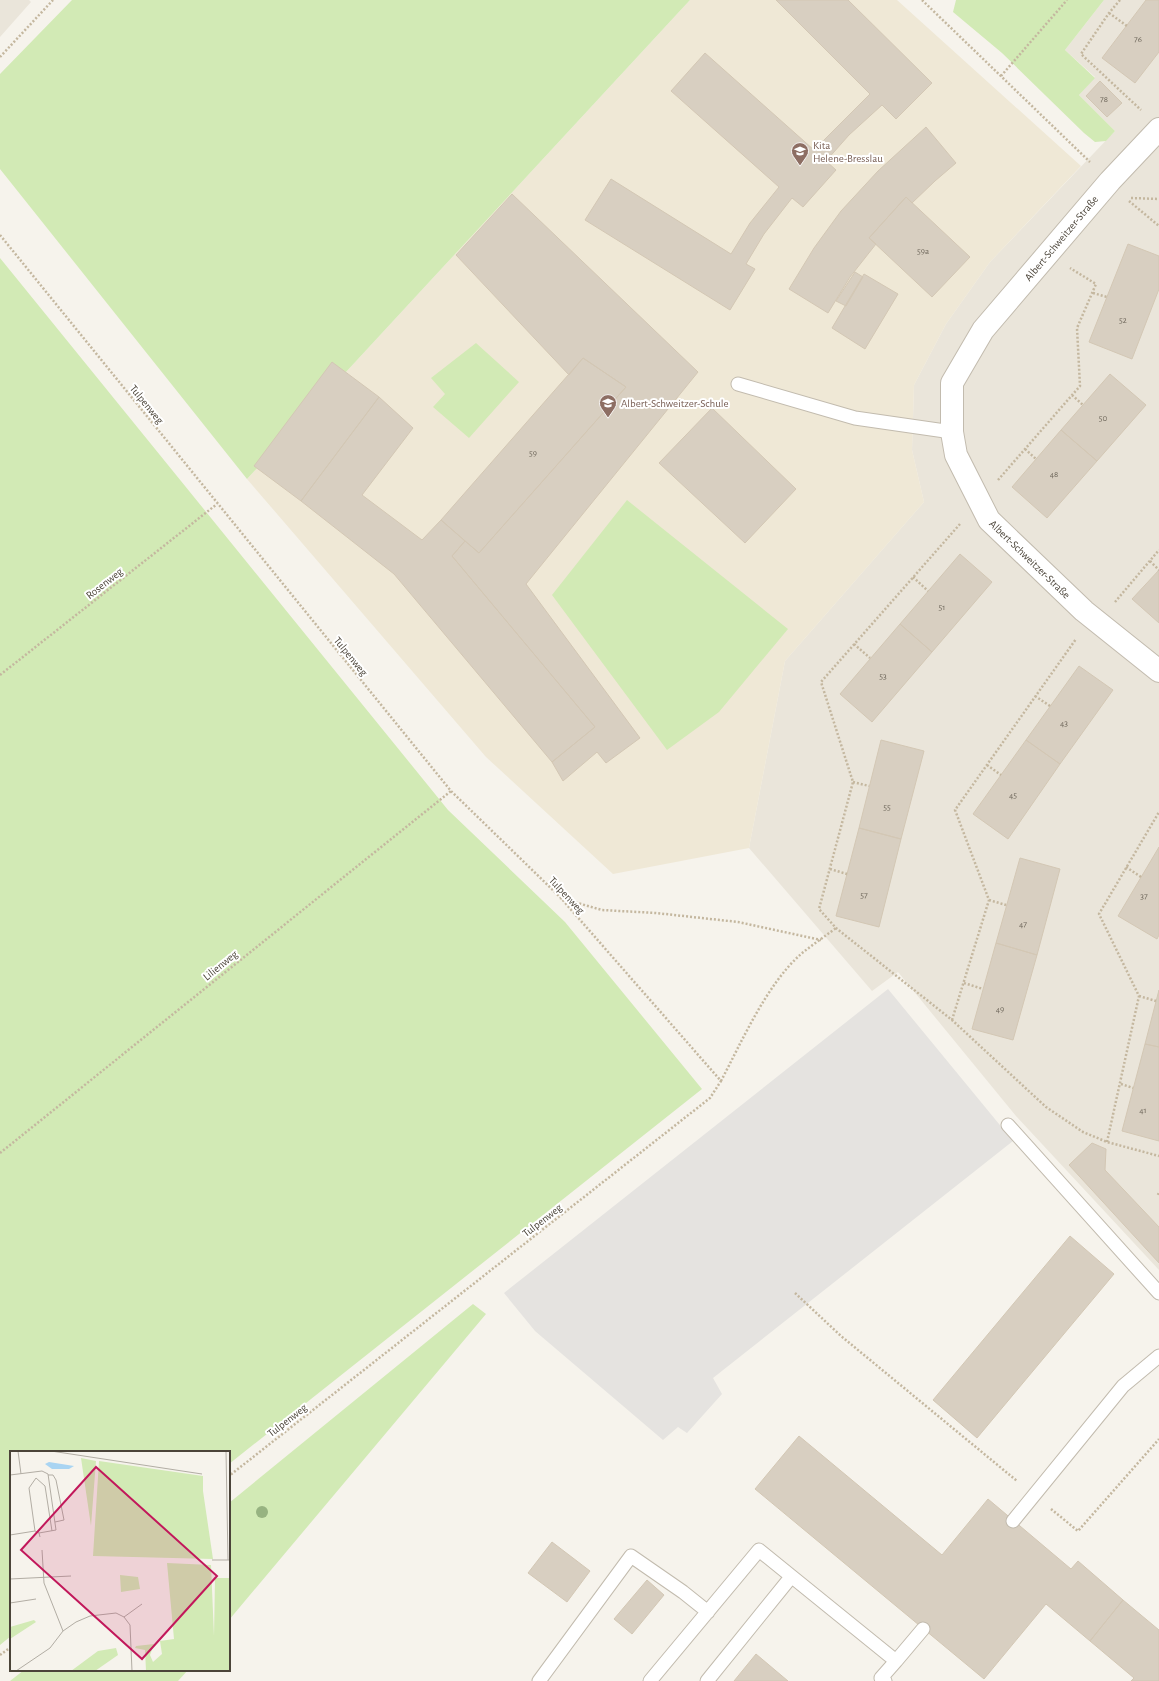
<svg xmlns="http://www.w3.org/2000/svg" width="1159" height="1681" viewBox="0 0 1159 1681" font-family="'Alegreya Sans',sans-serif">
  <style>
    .residential { fill: #eae5da }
    .education { fill: #efe8d6 }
    .green { fill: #d2eab5 }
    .parking { fill: #e5e3e0 }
    .building { fill: #d8cfc1; stroke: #d3c7b4 }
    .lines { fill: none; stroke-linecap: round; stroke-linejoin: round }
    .lane-casing { stroke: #c2bbae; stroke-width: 15 }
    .street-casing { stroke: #c2bbae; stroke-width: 24 }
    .path { stroke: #c4b79f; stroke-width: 2.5; stroke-dasharray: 2 2; stroke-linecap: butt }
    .lane { stroke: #fff; stroke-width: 13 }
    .street { stroke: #fff; stroke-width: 22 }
    .tree { fill: #97b381 }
    .labels { text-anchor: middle; stroke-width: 4; stroke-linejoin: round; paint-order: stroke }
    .number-label { font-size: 9px; fill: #6e675b }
    .education-label { font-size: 11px; fill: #785e54; stroke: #fff; text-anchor: start }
    .street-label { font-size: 11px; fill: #4b4439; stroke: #fff }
    .inset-road { fill: none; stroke: #b2ada4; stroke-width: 1 }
    .view { fill: #c2185b; fill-opacity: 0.15; stroke: #c2185b; stroke-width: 2 }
    .inset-edge { fill: none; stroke: #4b4439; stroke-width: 2 }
  </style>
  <rect width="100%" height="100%" fill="#f6f3ec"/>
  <path class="residential" d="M0,0H29L31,2L0,37Z
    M1104,0H1159V1270L1016,1116L898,972L872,991L749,848L785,661L924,502L912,450L914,385L946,324L990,262L1115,131L1079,95L1095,77L1065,50Z"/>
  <path class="education" d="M690,0H897L1081,166L990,262L946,324L914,385L912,450L924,502L785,661L749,848L613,874L486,757L247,479Z"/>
  <path class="green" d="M72,0H690L247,479L0,169V74Z
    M956,0H1104L1065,50L1095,78L1079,95L1115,131L1106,141L1095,142L1084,133L1002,53L953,12Z
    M0,258L448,810L565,922L702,1089L229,1464V1452H11V1636L0,1645Z
    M476,343L519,382L469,438L433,407L445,394L431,378Z
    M627,500L788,629L719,712L667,750L552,595Z
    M473,1304L486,1314L229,1620V1503Z
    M24,1670H188L178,1681H10Z"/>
  <path class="parking" d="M888,989L1013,1141L713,1378L722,1394L687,1433L678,1427L663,1440L535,1331L504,1293Z"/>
  <path class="building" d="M776,0H848L932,83L896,119L882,105L849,135L826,161L836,170L803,207L792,198L764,234L746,264L755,269L730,310L585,220L611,179L731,254L750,223L779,187L671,91L705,53L814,150L870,94Z
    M1146,0H1159V52L1135,83L1102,58Z
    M1100,81L1122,103L1107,117L1086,96Z
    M926,127L956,163L935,181L912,203L906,197L869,238L876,244L850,277L828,313L789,289L814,248L841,211L878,171Z
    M512,194L698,372L526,584L640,738L606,763L597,752L563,781L552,762L595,727L452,556L465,541L479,553L626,387L583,358L569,375L456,255Z
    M906,197L970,257L932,297L869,238Z
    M1128,244L1159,256V289L1132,359L1089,342Z
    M855,272L863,277L846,306L836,301Z
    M864,274L898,294L865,349L832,328Z
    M583,358L626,387L479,553L441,520Z
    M332,362L379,397L301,501L254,466Z
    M1110,374L1146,405L1097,461L1061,430Z
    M379,397L413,428L362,495L422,540L441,520L465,541L452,556L595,727L552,762L394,574L301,501Z
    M712,408L796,489L745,543L659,463Z
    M1061,430L1097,461L1047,518L1012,487Z
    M960,554L992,582L932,652L900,624Z
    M1159,570V623L1132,599Z
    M900,624L932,652L872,722L840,694Z
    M1079,666L1113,690L1060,764L1026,740Z
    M881,740L924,751L901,839L859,828Z
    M1026,740L1060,764L1008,839L973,814Z
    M859,828L901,839L879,927L836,916Z
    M1159,847V935L1157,939L1118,916Z
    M1020,858L1060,869L1037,955L996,943Z
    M996,943L1037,955L1013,1040L972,1029Z
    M1159,990V1047L1145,1044Z
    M1145,1044L1159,1047V1141L1122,1131Z
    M1092,1143L1106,1149L1105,1170L1159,1227V1263L1069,1165Z
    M1070,1236L1114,1274L977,1438L933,1400Z
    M799,1436L942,1555L988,1499L1071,1569L1078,1561L1123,1600L1090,1641L1046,1604L984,1679L755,1489Z
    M552,1542L590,1571L567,1602L528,1573Z
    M647,1580L664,1595L632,1634L614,1619Z
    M1123,1600L1159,1630V1681H1131L1134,1678L1090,1641Z
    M756,1654L788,1681H734Z"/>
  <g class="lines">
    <g class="lane-casing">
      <path id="lane" d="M738,384L855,418L952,432
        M1008,1125L1159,1293
        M1013,1521L1123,1386L1159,1356
        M539,1681L631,1556L683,1592L708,1612
        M650,1681L759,1550L896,1661L923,1629
        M707,1681L791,1577
        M885,1681L881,1678L896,1661"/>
    </g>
    <g class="street-casing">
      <path id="street" d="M1159,129L1110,181L983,330L952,383V432L956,455L989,520L1084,611L1159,671"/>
    </g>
    <path class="path" d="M922,0L1090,162
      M1120,0L1109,13L1081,54L1141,110
      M1109,13L1127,26
      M0,57L53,0
      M1001,76L1067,0
      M1131,198L1159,199
      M1129,201L1159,226
      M0,235L451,791L560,897L721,1081L710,1098L229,1476
      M1093,293L1107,297
      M1072,395L1083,405
      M1025,449L1036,459
      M998,480L1080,386L1077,328L1096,284L1070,268
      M960,524L821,682L853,782L819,909L836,928L952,1020L1046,1107L1083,1132L1107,1142L1159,1156
      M1150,561L1159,570
      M913,577L928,591
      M1115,602L1159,550
      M854,644L870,658
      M0,675L217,504
      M1035,696L1050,706
      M987,765L1001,775
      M853,782L869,786
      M1126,867L1141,877
      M830,869L847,874
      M560,898L602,910L656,913L738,922L821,940
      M989,900L1006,905
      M964,983L983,989
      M1139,996L1156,1001
      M952,1020L989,900L955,810L1076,639
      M721,1081C742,1041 767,984 801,954C812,945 824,937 836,928
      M1121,1084L1133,1088
      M1107,1142L1139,996L1099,914L1159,812
      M0,1153L451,791
      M1158,1195L1159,1192
      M795,1293L841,1336L1017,1481
      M1051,1509L1078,1531L1159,1439
      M0,1655L11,1647"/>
    <use href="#lane" class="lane"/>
    <use href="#street" class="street"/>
  </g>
  <circle class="tree" cx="262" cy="1512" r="6"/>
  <defs>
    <g id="school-pin" transform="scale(0.9)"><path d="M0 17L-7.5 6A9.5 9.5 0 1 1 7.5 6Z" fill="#8d6e63" stroke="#fff"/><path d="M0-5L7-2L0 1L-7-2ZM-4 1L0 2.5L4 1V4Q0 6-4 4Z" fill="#fff"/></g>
  </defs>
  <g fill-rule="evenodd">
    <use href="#school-pin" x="800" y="151"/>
    <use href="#school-pin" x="608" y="403"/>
  </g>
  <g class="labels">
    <g class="number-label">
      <text x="1138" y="42">76</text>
      <text x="1104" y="102">78</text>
      <text x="923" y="254">59a</text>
      <text x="1123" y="323">52</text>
      <text x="1103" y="421">50</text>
      <text x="533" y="456">59</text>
      <text x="1054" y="477">48</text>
      <text x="942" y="610">51</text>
      <text x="883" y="679">53</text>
      <text x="1064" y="726">43</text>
      <text x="1013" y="798">45</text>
      <text x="887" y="810">55</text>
      <text x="864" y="898">57</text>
      <text x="1144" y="899">37</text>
      <text x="1023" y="927">47</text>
      <text x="1000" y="1012">49</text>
      <text x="1143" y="1113">41</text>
    </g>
    <g class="education-label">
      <text x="813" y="149">Kita<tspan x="813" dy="13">Helene-Bresslau</tspan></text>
      <text x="621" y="407">Albert-Schweitzer-Schule</text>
    </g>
    <g class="street-label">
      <text transform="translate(1061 238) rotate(-50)" y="4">Albert-Schweitzer-Straße</text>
      <text transform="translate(147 404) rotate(51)" y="4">Tulpenweg</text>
      <text transform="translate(1030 559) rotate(44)" y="4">Albert-Schweitzer-Straße</text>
      <text transform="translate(104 583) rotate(-38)" y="4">Rosenweg</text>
      <text transform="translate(351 656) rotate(51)" y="4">Tulpenweg</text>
      <text transform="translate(567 895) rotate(47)" y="4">Tulpenweg</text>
      <text transform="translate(220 965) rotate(-39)" y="4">Lilienweg</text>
      <text transform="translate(542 1220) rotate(-38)" y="4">Tulpenweg</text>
      <text transform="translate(287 1420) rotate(-38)" y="4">Tulpenweg</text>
    </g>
  </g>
  <g transform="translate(10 1451)">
    <rect width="220" height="220" fill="#f6f3ec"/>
    <path d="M71,7L86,10L81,75ZM89,10L193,25V40L203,108L83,105ZM157,112L201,114L204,185L205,127H220V220H136L135,199L125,197L126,195L144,193L140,204L143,211L152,203L150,190L164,188ZM110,124L128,126L130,138L111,141ZM24,169L26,171L0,188V176ZM106,197L108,204L85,220H61L88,200Z" fill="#d2eab5"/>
    <path d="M39,11L64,15L59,18H42L35,13Z" fill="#a9d4f2"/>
    <path class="inset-road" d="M8,0L11,23M41,0L192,23M216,0L218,109H220M0,24L32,20L38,23L46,79L29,82L30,86M38,24H43L46,29L54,69L45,71M29,82L25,80L19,37L26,27L35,35L42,80M0,84L25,80M32,99L34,132L53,180M202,109H218M0,128L61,125M0,152L26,148M114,166L132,153M6,220L40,197L53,180L66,171L80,165L106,162L114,166L120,174L122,220"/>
    <path class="view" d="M86,16L207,125L132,208L11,99Z"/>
    <rect width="220" height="220" class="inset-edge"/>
  </g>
</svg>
